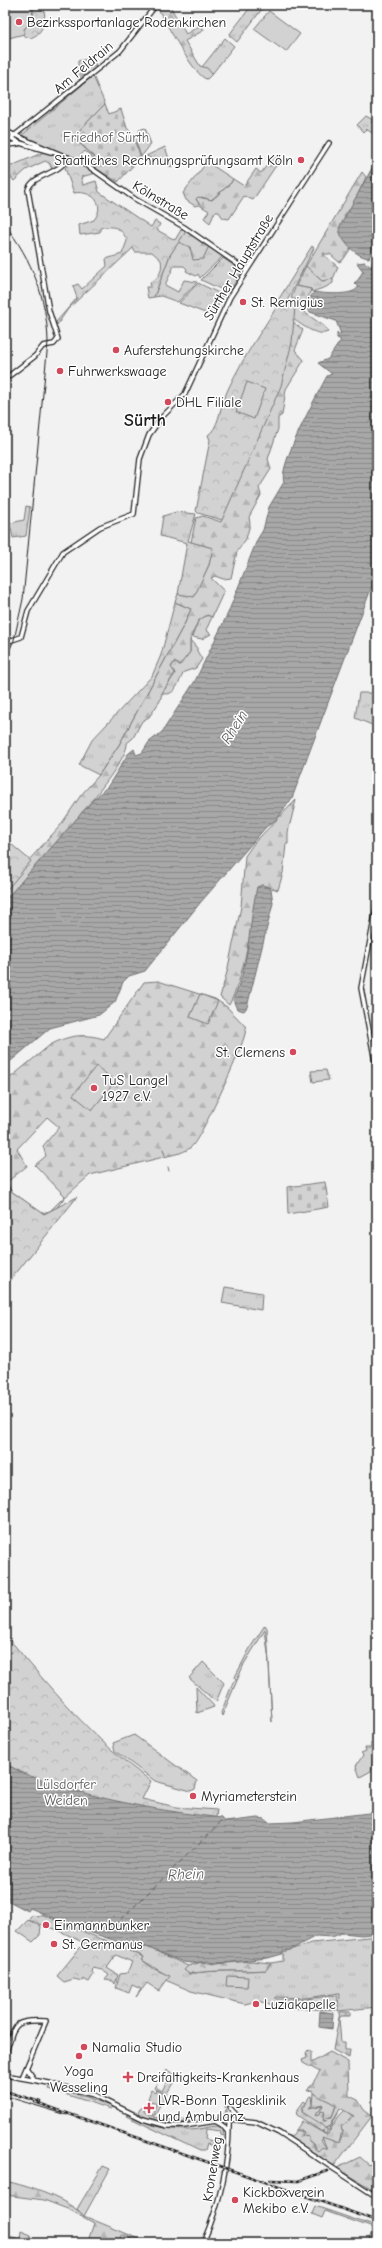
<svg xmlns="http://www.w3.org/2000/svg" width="382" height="2248" viewBox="0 0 382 2248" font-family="'Comic Neue',sans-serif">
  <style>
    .grass { fill: url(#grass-tufts); stroke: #777 }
    .forest { fill: url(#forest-firs); stroke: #777; fill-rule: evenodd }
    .cemetery { fill: url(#cemetery-stones); stroke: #777 }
    .park { fill: url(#park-crowns); stroke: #777 }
    .garden { fill: #d2d2d2; stroke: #777 }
    .water { fill: url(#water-rules); stroke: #707070 }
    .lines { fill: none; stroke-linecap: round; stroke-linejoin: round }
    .stream { stroke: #707070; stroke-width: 1 }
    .ferry { stroke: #5b5b5b; stroke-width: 1; stroke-dasharray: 5 4; stroke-linecap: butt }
    .secondary-casing { stroke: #1c1c1c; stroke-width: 6 }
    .secondary { stroke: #fff; stroke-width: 3.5 }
    .tram { stroke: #1c1c1c; stroke-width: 1 }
    .rail-casing { stroke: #1c1c1c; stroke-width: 2.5 }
    .rail { stroke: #fff; stroke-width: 1; stroke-dasharray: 3; stroke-linecap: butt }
    .poi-dot { fill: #d1495b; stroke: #fff; stroke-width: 1.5 }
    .labels { text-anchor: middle; stroke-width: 3; stroke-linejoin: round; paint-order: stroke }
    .poi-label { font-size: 14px; fill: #1c1c1c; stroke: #fff; text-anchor: start }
    .street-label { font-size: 14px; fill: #1c1c1c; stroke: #fff }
    .park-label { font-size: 14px; fill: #5c5c5c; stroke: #fff }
    .water-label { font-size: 15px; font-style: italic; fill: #5b5b5b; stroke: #fff }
    .district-label { font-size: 18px; font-weight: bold; fill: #1c1c1c; stroke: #fff }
  </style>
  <defs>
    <pattern id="grass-tufts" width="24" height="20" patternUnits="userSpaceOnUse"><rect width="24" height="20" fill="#d2d2d2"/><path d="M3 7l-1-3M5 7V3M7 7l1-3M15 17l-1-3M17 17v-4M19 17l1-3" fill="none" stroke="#b4b4b4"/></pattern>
    <pattern id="forest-firs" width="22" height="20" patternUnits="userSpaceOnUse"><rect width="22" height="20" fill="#d2d2d2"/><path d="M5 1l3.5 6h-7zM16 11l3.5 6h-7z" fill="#b4b4b4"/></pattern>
    <pattern id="cemetery-stones" width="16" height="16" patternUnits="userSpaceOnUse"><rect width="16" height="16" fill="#d2d2d2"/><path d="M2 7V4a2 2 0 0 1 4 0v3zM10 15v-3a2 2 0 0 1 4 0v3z" fill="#b4b4b4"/></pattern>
    <pattern id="park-crowns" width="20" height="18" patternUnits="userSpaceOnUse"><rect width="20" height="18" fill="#d2d2d2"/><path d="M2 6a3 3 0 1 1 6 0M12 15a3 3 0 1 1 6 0" fill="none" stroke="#b4b4b4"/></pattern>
    <pattern id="water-rules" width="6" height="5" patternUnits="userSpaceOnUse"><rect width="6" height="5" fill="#a8a8a8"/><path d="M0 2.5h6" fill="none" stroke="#888"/></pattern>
  </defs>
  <rect width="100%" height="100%" fill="#f2f2f2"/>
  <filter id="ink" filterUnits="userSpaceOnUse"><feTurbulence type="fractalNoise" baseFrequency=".025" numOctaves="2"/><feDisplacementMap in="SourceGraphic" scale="8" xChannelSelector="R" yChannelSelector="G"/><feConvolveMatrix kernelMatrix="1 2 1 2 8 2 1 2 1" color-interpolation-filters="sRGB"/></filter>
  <g filter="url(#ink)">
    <path class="grass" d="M252,5H265L237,42L229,35Z
      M225,38L234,46L212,74L202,67Z
      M93,76L105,104L73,137L95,158L94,159L85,151L81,155L87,163L21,136Z
      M366,116L373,120L371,122L377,127V136L366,129L363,132L357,125Z
      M145,128L151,144L141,157L135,139L140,133L139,130Z
      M207,162L233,179L231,183L211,200L202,197L196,199L200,205L195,206L186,200L183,193Z
      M178,242L188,245L191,251L202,257L209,246L223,256L200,278L198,274L196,276L186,271L187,269L184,266H174L165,285L178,292L184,280L197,282L178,302L161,296L154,297L170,255Z
      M223,258L242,271L229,293L201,280Z
      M306,266L322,281L333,279V283L326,287L312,292L311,289L296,286Z
      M198,283L223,295L213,316L179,303Z
      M295,306L324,326L328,332C317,337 302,325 293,319Z
      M26,506L30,507L26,536L13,538L11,528L6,524L24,520Z
      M176,512L196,514L188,541L214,548L209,565L194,598L178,594L187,543L160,536L163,516Z
      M175,602L191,609L185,623L119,745L99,775L79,765L92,740L152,676L161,655Z
      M207,615L212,617L206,630L211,634L202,639L192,637L198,621Z
      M190,640L197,648V651L202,659L196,668L184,672C179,681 175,698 162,693L175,674L171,667L174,662L180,665L190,652Z
      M359,693H377V721H372V725L355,718Z
      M326,1070L329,1080L313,1082L311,1071Z
      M225,1287L262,1293L261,1310L222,1303Z
      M265,1625L267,1628L272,1722L269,1661L265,1630L244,1664L222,1716L221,1713L233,1682L236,1680L235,1677L250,1648Z
      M203,1662L224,1683L216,1702L189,1678Z
      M196,1687L213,1705L214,1707L197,1713Z
      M134,1735L197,1781L195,1789L191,1791L155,1781L115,1751L113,1743Z
      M28,1920L41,1926L40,1935L33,1942L17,1931Z
      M377,1936V2007L338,2011L339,1993L307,1998L276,1997V1999H307L337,1995L336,2010L287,2008L257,2001L245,2004L191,1991L170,1982L167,1980L168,1976L142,1960L144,1957L102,1939L141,1952L143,1950L142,1948L147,1947L188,1966L185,1970L189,1974C214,1969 241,1972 266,1970L271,1963L283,1961V1952L312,1943Z
      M154,2088L166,2095L153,2117L171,2120L189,2119L188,2121L222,2116L226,2112L225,2103L226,2113L223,2116C195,2121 164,2130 138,2113L140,2109L145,2106L144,2112L152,2116L156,2104L152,2101L147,2106L145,2104L150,2100L148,2099L151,2090L156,2093L157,2091Z
      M314,2093L336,2105L332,2117H329L326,2121L322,2119L325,2114L315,2115L323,2106L322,2104L308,2109L313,2105Z
      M304,2101L307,2104L303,2106L302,2112L326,2128L329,2127L338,2112L329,2131L327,2129V2133L324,2134L323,2130L322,2132L297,2115L296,2112Z
      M345,2110L354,2117L343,2126L339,2143L326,2139L321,2140L327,2149L317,2151L313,2144L302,2136V2130H296L302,2121L327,2135L339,2116Z
      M127,2114C147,2125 167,2130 190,2130C200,2130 209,2126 218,2126L223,2129L224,2136L221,2135L220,2131L206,2129L205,2139L216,2142L217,2138H219L216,2147L207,2144L205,2151H200L126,2116Z
      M103,2166L110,2169L84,2216L77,2209Z
      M315,2206L377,2227V2243H368L373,2228L325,2211L322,2218L312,2214Z"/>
    <path class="forest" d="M160,5H173L171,8L186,34L201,25L204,30L185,41L200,66L207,68L212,74L207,79C196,79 165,21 158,9Z
      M88,59H94L96,68L79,80L75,71L78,68V61Z
      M44,152L62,157L64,161L52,169L49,163L45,161L26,170L14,181L5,170V162L9,167Z
      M274,156L281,162L275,167L253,200L244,196L229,219L223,218L219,212H215L210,223L204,218L209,211L201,206L196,199L198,197L212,200L231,183L233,179L244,186L256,169L261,173Z
      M362,172L366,177L353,205L345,215L346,243L351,248L343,260L339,262L330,254H323L338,267L333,279L322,281L306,266Z
      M187,230L209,246L203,259L193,260L190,247L178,242Z
      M296,286L311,289L308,298L302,302L291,298Z
      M292,321L303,330L295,350L304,360L286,389L282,415L278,418V429L268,459L271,469L259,488L261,495L249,517L250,524L246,539L237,552L231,578L223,579L215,576L211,578L224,591L212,617L207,615L198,621L190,640V652L180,665L174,662L171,667L175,673L162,693L160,701L149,717L142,721L133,738L127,743C130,765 25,878 5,900V882L28,861L60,826L81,795L99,775L119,745L185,623L191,609L175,602L178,594L194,597L209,565L213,548L191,542L196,518L203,516L221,522L240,451L249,435Z
      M296,800L288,832V844H286L283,873L278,890L262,885C250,908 254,921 248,945C243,966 239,986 229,1005L220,997L227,972L241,907L245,856L254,843Z
      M158,981L215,999L227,1007L246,1027C248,1039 203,1133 193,1145C190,1149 185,1151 180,1153L90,1175L65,1197L5,1275V1082L50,1045C69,1035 83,1033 104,1039L144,982ZM47,1117L59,1127L43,1146L46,1156L35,1165L65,1196L50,1211L42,1213L11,1191L7,1182L27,1166L17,1149Z
      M251,1961L271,1963L266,1970C241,1972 214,1969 189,1974L184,1970L188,1966L202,1962L215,1964Z
      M340,2012H350V2016H341L339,2019L341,2042H345V2050H350L349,2058L333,2050Z
      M308,2050L311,2052V2063L330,2052L348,2062L349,2096L358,2100L364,2110L372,2116L334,2166L277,2129L291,2137L296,2130L304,2132L302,2136L309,2137V2141L313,2144V2147L318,2151L322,2147L327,2149L322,2137L339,2143L343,2133L341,2127L354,2116L340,2108L330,2126L325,2129L323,2125L302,2112L309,2097L312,2096L313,2105L309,2108L323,2105L315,2115L320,2114L321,2110L325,2111L323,2121H326L327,2118L332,2117L336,2106C329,2099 318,2099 312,2090L307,2091L320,2072L303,2063L302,2060L307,2058L306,2053Z
      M50,2086L84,2096L113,2107L111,2109L49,2089Z
      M360,2157L369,2165L375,2159L377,2161V2192L337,2168Z
      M5,2181C28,2186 68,2199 84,2216L149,2243H130L132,2239L122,2235L118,2243H103L89,2238L94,2223L70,2210L44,2200L5,2195Z"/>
    <path class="cemetery" d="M105,104L109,114L121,109L127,128L134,135L133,138L141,157L118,182L89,164L95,157L73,137Z
      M325,1182L329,1207L288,1214L287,1187Z"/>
    <path class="park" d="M32,5H43C47,18 44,34 30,38L24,36L23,31C30,21 36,19 32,5Z
      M165,147L172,167L146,156Z
      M71,161L96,173L81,177L83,185L96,181L99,192L151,227L155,221L160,224L157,230L175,240L182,228L187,230L170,255L154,297L148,298L146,287H151L150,282C159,279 163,270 161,260L152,252H135L133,248L68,309L57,325L56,322L77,298L73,286L78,284L82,289L107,266L106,259L122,254L127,241C122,227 113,225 100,228V232L80,235L79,225L94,220C107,203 91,190 74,193L65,168Z
      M312,246L314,248L287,301L295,306L292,342L281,386L222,520L198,513L196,511L210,440L208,435C218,429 220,409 224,399C235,370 259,335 276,308L275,305Z
      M5,839L31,861L5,892Z
      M200,994L218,1001L208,1024L190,1017Z
      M5,1187L44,1214L77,1197L5,1287Z
      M5,1634C50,1688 93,1740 151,1781L142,1799L176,1807L217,1810L205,1889L5,1829Z
      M41,1914L144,1957L142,1960L154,1969L170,1976L159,1991L147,1983L136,1997L141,1989L132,1985L129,1993L116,1988L120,1974L127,1973L132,1962L116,1955L107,1968L118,1975L115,1984L113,1981L105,1980L109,1975L102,1970L93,1968L92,1973L94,1974L89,1982L83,1979L82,1981L74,1979L64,1982L57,1976L84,1943L58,1930L28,1920L33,1915L39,1917Z
      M167,2070L177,2076L166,2095L154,2088L157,2083L156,2087L162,2091L167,2081H169L164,2077Z"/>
    <path class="garden" d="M5,5H32L33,20L24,29V34L5,39Z
      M269,11L300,34L286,52L254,29Z
      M247,382L265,389L254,419L236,412Z
      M96,1066L115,1081L92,1110L73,1095Z
      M371,1743L377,1754L374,1755L371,1771L360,1777L356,1766L363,1755L361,1753L366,1751L365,1748H371Z
      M227,1976L248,1977L247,1987L226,1986Z
      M21,2231L31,2235L28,2242L30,2243H5V2235L20,2239Z"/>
    <path class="water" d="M377,159V236L369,258C356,257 340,240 339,228Z
      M377,251V573L292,798L277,819L266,827L200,903L145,971L129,976L123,982L115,1002L99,1015L50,1028L5,1066V900L94,799L108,786L128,754L134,749L136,755L142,753L149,742L162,732L195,681L228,613L257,540L263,530L269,507L284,482C277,467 318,393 327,376L332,374L318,363L328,359L341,340L337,338V333L341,334L336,321L310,312L305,305L314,292C324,294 355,296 358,287L354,283L358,280L363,271L357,263L365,262L371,267Z
      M262,885L271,889L273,903L247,1007L244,1011L237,1009L233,1000C249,969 249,922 257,887Z
      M5,1763C27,1777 45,1781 70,1789C120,1804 170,1812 222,1818L225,1822L258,1818L264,1819L269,1823L293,1822L377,1812V1933L362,1935L342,1933L332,1937L316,1936L290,1950H283L282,1954L268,1958L215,1964L207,1961L192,1963L183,1962L144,1946L140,1949L77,1928L30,1908L28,1911L5,1899Z
      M320,2011L333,2013L332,2029L319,2027Z"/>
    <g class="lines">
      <path class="stream" d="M163,1149L165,1155
        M168,1167L169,1171"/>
      <path class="ferry" d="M108,1932L223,1820"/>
      <g class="secondary-casing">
        <path id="secondary" d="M5,131L88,166L135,199L184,227L246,270
          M5,135L20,143L51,152
          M5,143L120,51L156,5
          M5,145L18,144
          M5,379L35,356L43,346L54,344L58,339L49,311L28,190C33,173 59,176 68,157
          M5,649L9,641L21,637L28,611L63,552L100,527L134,514L140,459L149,435L161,418L185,394L230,297L329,143
          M377,904L361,988L377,1072
          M5,2056C15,2026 10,2019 46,2021L22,2078
          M27,2069L35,2080
          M5,2075L49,2083L94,2095L143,2119L168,2126H184L229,2119L256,2122L279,2133L377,2197
          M230,2108L240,2119
          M215,2121L222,2125L228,2132
          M203,2243C220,2203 230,2163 229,2119"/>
      </g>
      <use href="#secondary" class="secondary"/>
      <path class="tram" d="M5,225C32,259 47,299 48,342L23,599L14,640L5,660
        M5,2096L67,2115"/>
      <g class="rail-casing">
        <path id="rail" d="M5,2091L40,2102
          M35,2102L377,2221
          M270,2180L298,2181L327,2171"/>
      </g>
      <use href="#rail" class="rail"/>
    </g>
  </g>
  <g class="poi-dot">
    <circle cx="19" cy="22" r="4"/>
    <circle cx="301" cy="160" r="4"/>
    <circle cx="243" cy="302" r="4"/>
    <circle cx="116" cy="350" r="4"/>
    <circle cx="60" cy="371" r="4"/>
    <circle cx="168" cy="402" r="4"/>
    <circle cx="293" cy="1052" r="4"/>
    <circle cx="94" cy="1088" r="4"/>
    <circle cx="193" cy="1796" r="4"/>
    <circle cx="46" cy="1925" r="4"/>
    <circle cx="54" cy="1944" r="4"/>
    <circle cx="256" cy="2004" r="4"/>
    <circle cx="84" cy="2047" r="4"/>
    <circle cx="79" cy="2056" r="4"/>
    <path d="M126 2071h4v4h4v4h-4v4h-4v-4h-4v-4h4z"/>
    <path d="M147 2102h4v4h4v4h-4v4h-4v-4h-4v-4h4z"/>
    <circle cx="235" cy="2200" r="4"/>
  </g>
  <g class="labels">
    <g class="poi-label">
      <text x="27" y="27">Bezirkssportanlage Rodenkirchen</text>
      <text x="293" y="165" text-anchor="end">Staatliches Rechnungsprüfungsamt Köln</text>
      <text x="251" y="307">St. Remigius</text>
      <text x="124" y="355">Auferstehungskirche</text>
      <text x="68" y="376">Fuhrwerkswaage</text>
      <text x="176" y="407">DHL Filiale</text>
      <text x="285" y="1057" text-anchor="end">St. Clemens</text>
      <text x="102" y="1085">TuS Langel<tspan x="102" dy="16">1927 e.V.</tspan></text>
      <text x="201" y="1801">Myriameterstein</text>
      <text x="54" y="1930">Einmannbunker</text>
      <text x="62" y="1949">St. Germanus</text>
      <text x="264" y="2009">Luziakapelle</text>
      <text x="92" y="2052">Namalia Studio</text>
      <text x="79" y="2076" text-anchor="middle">Yoga<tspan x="79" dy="16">Wesseling</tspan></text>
      <text x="137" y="2082">Dreifaltigkeits-Krankenhaus</text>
      <text x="158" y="2105">LVR-Bonn Tagesklinik<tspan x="158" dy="16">und Ambulanz</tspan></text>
      <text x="243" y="2197">Kickboxverein<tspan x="243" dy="16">Mekibo e.V.</tspan></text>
    </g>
    <g class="street-label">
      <text transform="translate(83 67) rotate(-40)" y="5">Am Feldrain</text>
      <text transform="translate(161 200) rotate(31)" y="5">Kölnstraße</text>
      <text transform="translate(238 267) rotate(-59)" y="5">Sürther Hauptstraße</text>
      <text transform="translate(212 2169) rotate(-81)" y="5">Kronenweg</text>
    </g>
    <g class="park-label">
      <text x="106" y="142">Friedhof Sürth</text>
      <text x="66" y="1789">Lülsdorfer<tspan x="66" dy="16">Weiden</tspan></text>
    </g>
    <g class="water-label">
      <text transform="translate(234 727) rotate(-58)" y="5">Rhein</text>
      <text transform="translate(186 1874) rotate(-2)" y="5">Rhein</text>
    </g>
    <g class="district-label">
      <text x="145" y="426">Sürth</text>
    </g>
  </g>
  <rect width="382" height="2248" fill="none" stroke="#fff" stroke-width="20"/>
  <rect x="10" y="10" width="362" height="2228" fill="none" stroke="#1c1c1c" stroke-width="1.5" filter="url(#ink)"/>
</svg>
